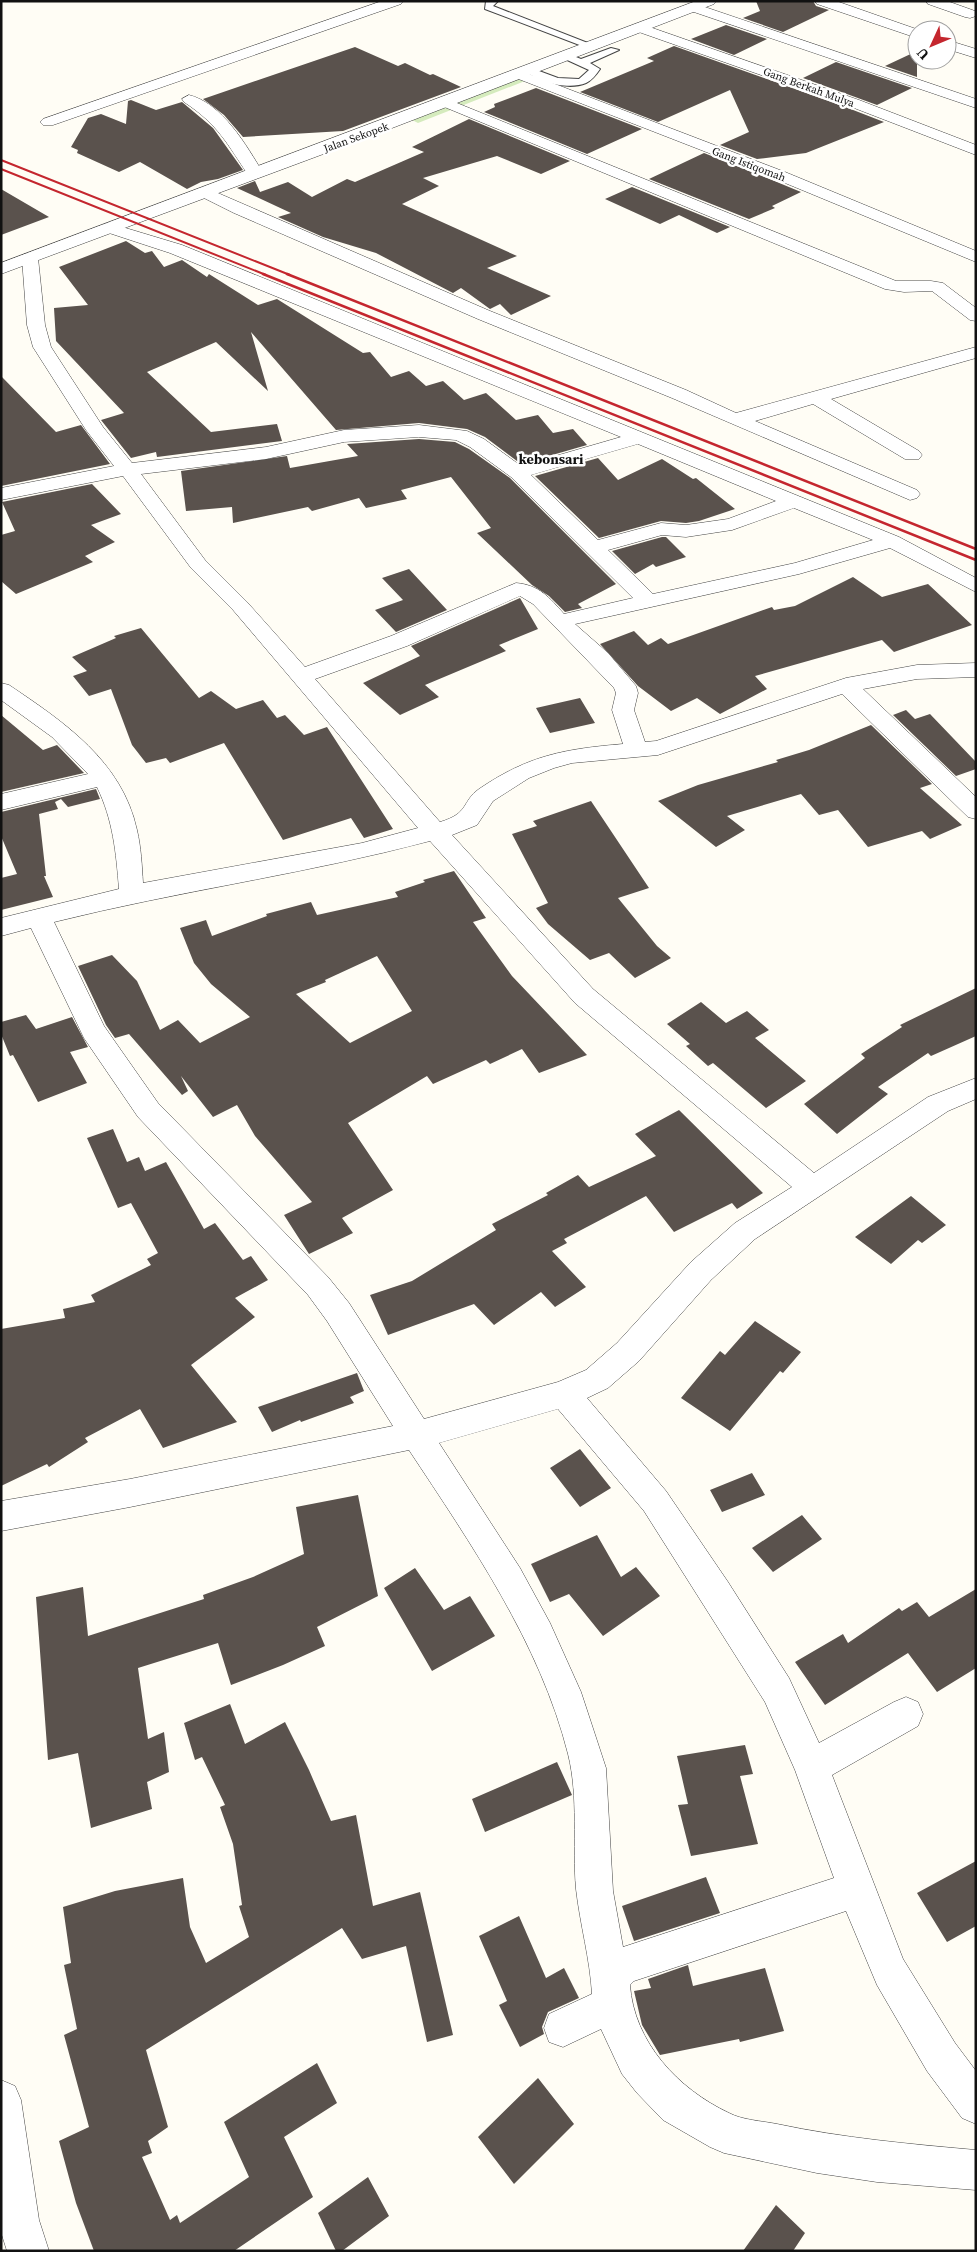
<svg xmlns="http://www.w3.org/2000/svg" width="977" height="2252" viewBox="0 0 977 2252" font-family="'Source Serif 4',serif">
  <style>
    .green { fill: #d5ebbd }
    .building { fill: #5a524d; fill-rule: evenodd }
    .lines { fill: none; stroke-linecap: round; stroke-linejoin: round }
    .service-casing { stroke: #444; stroke-width: 2 }
    .minor-casing { stroke: #444; stroke-width: 1 }
    .tertiary-casing { stroke: #444; stroke-width: 1 }
    .service { fill: #fff; fill-rule: evenodd }
    .minor { fill: #fff; fill-rule: evenodd }
    .tertiary { fill: #fff; fill-rule: evenodd }
    .rail-far1 { stroke: #c4262e; stroke-width: 2 }
    .rail { stroke: #c4262e; stroke-width: 2.5 }
    .labels { text-anchor: middle; stroke-width: 5; stroke-linejoin: round; paint-order: stroke }
    .far-street-label { font-size: 11px; fill: #111; stroke: #fff }
    .far-quarter-label { font-size: 14px; font-weight: bold; fill: #111; stroke: #fff }
  </style>
  <rect width="100%" height="100%" fill="#fffdf5"/>
  <path class="green" d="M521,75L530,79L418,123L408,118Z"/>
  <path class="building" d="M756,1H813L816,6L829,10L783,32L743,18L760,11Z
    M726,25L767,39L734,55L691,39Z
    M674,46L848,108L884,122L806,153L757,159L720,145L749,132L730,90L658,122L580,92L654,61L647,58Z
    M355,47L398,66L405,63L430,75L433,74L461,87L343,131L243,137L224,115L203,99Z
    M917,51V77L885,66Z
    M836,62L912,88L877,105L803,78Z
    M536,88L642,129L587,154L484,112L495,107L494,104Z
    M131,100L156,110L182,102L213,128L243,170L218,179L201,182L187,189L140,162L119,172L77,153L78,150L71,147L88,118L101,114L126,124L128,101Z
    M469,119L570,161L541,174L497,156L423,178L439,186L402,204L517,256L487,268L551,296L511,315L500,304L490,309L461,288L453,293L376,253L323,237L278,217L291,213L237,188L255,181L260,192L288,182L312,197L347,179L355,182L424,152L412,147Z
    M704,153L772,180L801,192L772,206L775,208L749,219L649,179Z
    M632,187L730,227L717,233L679,215L660,224L605,199Z
    M1,189L49,217L1,235Z
    M126,241L145,253L152,251L164,267L182,260L207,277L209,274L258,305L277,299L363,353L370,352L391,377L409,371L426,386L443,381L464,400L486,393L516,420L538,415L553,433L573,429L587,445L521,464L485,437L467,429L419,423L336,430L251,332L268,391L216,342L147,372L211,432L277,424L282,441L157,457L156,452L131,458L101,420L124,413L56,341L54,308L88,305L59,267Z
    M1,376L56,432L81,425L110,464L1,486Z
    M419,439L455,442L469,449L510,478L616,584L578,604L582,608L565,612L549,596L532,585L477,533L491,528L451,477L401,490L407,499L366,508L359,498L312,511L308,507L233,523L232,507L186,511L181,471L287,456L290,468L358,456L347,444Z
    M598,458L618,480L662,459L693,479L696,478L735,509L699,521L686,523L661,521L599,538L535,476Z
    M92,484L121,514L91,525L115,542L85,556L93,562L16,594L1,581V535L15,531L2,502Z
    M662,537H666L686,557L656,567L653,564L635,574L612,551Z
    M409,569L447,610L396,632L375,610L403,600L382,578Z
    M853,577L882,597L928,584L972,625L894,652L882,640L755,676L767,689L720,714L697,698L671,711L638,686L600,644L634,631L648,645L661,638L668,644L772,607L774,610L795,606Z
    M520,598L538,629L499,645L506,651L425,685L439,697L400,715L363,683L420,656L411,646Z
    M141,628L199,698L211,691L236,709L263,700L277,718L285,715L304,735L327,727L393,829L364,838L351,818L283,840L224,743L170,763L166,758L146,763L132,745L111,689L89,696L73,676L87,671L72,657L116,638L114,636Z
    M580,698L595,723L550,733L536,708Z
    M906,710L915,719L930,714L976,762V769L956,776L893,715Z
    M1,715L43,750L57,745L84,773L1,792Z
    M871,725L932,784L920,788L962,825L930,839L922,831L868,847L838,810L819,815L801,794L727,816L745,830L716,847L658,801L698,785L778,762L776,760L809,750Z
    M96,789L100,799L68,807L61,799L55,802L58,809L39,814L46,876H44L53,897L1,910V878L17,874L1,836V812Z
    M591,801L649,888L618,898L657,946L671,958L635,978L609,953L590,960L548,924L536,908L548,903L512,834L537,826L533,821Z
    M454,871L486,918L473,922L512,976L587,1055L539,1073L522,1049L490,1064L486,1060L433,1084L427,1076L348,1123L393,1190L342,1218L353,1233L309,1254L284,1215L312,1202L255,1136L237,1105L213,1117L181,1076L188,1091L182,1095L129,1034L115,1038L106,1025L78,966L112,955L137,981L160,1030L178,1020L200,1043L250,1017L211,984L194,963L180,928L206,920L212,936L267,916L266,914L311,902L317,915L398,897L395,892L425,882L423,880ZM377,956L412,1011L350,1043L296,994L326,982L325,980Z
    M976,988V1036L931,1056L928,1053L878,1087L888,1094L837,1134L804,1104L865,1058L861,1054L902,1027L900,1025Z
    M701,1002L726,1023L747,1011L769,1030L755,1038L806,1081L766,1108L713,1063L708,1066L686,1046L690,1044L667,1024Z
    M26,1015L36,1029L72,1017L88,1047L70,1052L87,1083L38,1102L13,1055L10,1056L1,1034V1022Z
    M679,1110L763,1193L737,1209L732,1203L674,1232L646,1196L564,1239L567,1243L552,1251L586,1287L555,1307L541,1292L494,1325L474,1304L388,1335L370,1295L412,1281L496,1230L492,1224L548,1195L546,1193L578,1175L589,1187L656,1156L635,1134Z
    M113,1129L127,1162L139,1157L145,1171L166,1162L204,1229L215,1223L243,1260L251,1256L268,1280L235,1298L255,1317L191,1365L237,1422L163,1448L140,1409L85,1438L88,1442L49,1467L47,1464L1,1486V1329L65,1318L63,1309L95,1302L91,1295L151,1265L147,1259L158,1253L131,1203L118,1208L87,1138Z
    M911,1196L946,1225L922,1243L918,1240L891,1264L855,1237Z
    M755,1321L801,1352L783,1373L780,1371L730,1431L681,1398L720,1351L725,1355Z
    M357,1373L364,1391L350,1397L354,1403L301,1422L300,1420L272,1432L258,1407Z
    M580,1449L611,1488L580,1507L550,1468Z
    M752,1473L765,1495L722,1512L710,1490Z
    M358,1495L378,1596L317,1627L325,1646L283,1665L231,1685L218,1643L138,1668L148,1739L164,1732L169,1772L147,1782L152,1809L91,1828L78,1753L48,1760L36,1597L83,1587L88,1636L204,1599L203,1595L253,1577L304,1554L296,1507Z
    M802,1515L822,1539L773,1572L752,1548Z
    M597,1535L621,1577L636,1567L660,1596L603,1636L569,1594L550,1602L531,1564Z
    M415,1568L444,1610L470,1596L495,1636L432,1671L384,1588Z
    M976,1589V1668L937,1692L908,1653L825,1705L795,1662L843,1634L848,1643L899,1608L902,1611L917,1602L929,1617Z
    M230,1704L245,1744L285,1722L309,1770L331,1821L356,1815L373,1906L420,1892L453,2035L427,2042L406,1946L362,1959L342,1928L146,2050L168,2127L148,2141L152,2153L142,2157L170,2220L177,2215L180,2223L249,2177L224,2122L317,2063L337,2103L284,2137L313,2197L234,2251H94L76,2203L59,2141L89,2127L64,2035L77,2029L64,1965L71,1963L63,1907L115,1891L183,1878L190,1927L206,1963L249,1937L239,1906L242,1905L233,1844L220,1807L225,1805L202,1757L195,1760L184,1723Z
    M745,1745L753,1774L740,1776L758,1844L691,1856L678,1805L688,1804L677,1756Z
    M557,1762L572,1795L485,1832L472,1799Z
    M976,1861V1926L947,1942L917,1893Z
    M706,1877L720,1913L634,1941L622,1906Z
    M519,1916L546,1978L564,1968L579,1998L548,2012L542,2027L544,2034L520,2047L499,2005L507,2001L479,1936Z
    M688,1965L693,1986L765,1968L784,2031L740,2042L739,2039L660,2055L642,2025L634,1991L651,1988L648,1979Z
    M538,2078L574,2124L514,2184L478,2137Z
    M368,2177L389,2216L342,2251H336L318,2213Z
    M776,2205L805,2233L793,2251H743Z"/>
  <g class="lines">
    <g class="service-casing">
      <path id="service" d="M486,1H498L493,6L598,47L590,49L485,9Z
        M611,48L619,50L590,63L600,69C596,75 592,80 586,83C570,90 538,83 526,71L531,68L558,78L579,79L589,70L565,59V55H571L581,59Z"/>
    </g>
    <g class="minor-casing">
      <path id="minor" d="M382,1H403L401,4L53,125H43L40,122L43,119Z
        M815,1H836L919,30H917V38L817,4Z
        M926,1H947L975,11L976,16L970,18L965,17L928,4Z
        M693,3L976,99V108L688,10L686,7Z
        M641,24L859,100L976,145V155L849,106L636,31L634,28Z
        M947,40L976,49V58L947,49Z
        M521,71L785,172L976,251V262L773,178L516,78L514,75L516,72Z
        M189,95C222,103 247,146 263,173L261,176H249C227,144 219,125 184,102L182,99Z
        M447,99L896,281H931L943,283L976,308V321L970,320L932,291L904,292L885,289L442,106L440,103Z
        M204,187L490,311L686,390L736,413L976,347V358L831,399L919,451L922,455L919,459H905L813,404L755,421L917,490L920,494L917,498L910,500L672,398L478,319L234,213L198,195L196,192Z
        M109,223L182,245L899,537L976,578V592L890,548L799,574L575,624L608,653L636,686L638,693L634,710L645,742L656,741L846,678L917,665L976,663V677L917,679L863,689L976,797V819L968,817L842,694L658,755L572,763L554,768L529,778L493,801L477,825L452,835L593,989L814,1173L928,1097L976,1078V1099L948,1111L755,1239L711,1280L639,1361L608,1388L587,1398L666,1491L728,1582L789,1678L819,1743L894,1702L906,1697L918,1702L923,1714L918,1726L832,1775L903,1959L955,2043L976,2071V2124L962,2118L927,2071L877,1985L846,1911L634,1981L630,1985C634,2042 678,2089 729,2113C742,2120 762,2121 777,2124C843,2138 909,2144 976,2150V2190L877,2182L817,2173L724,2153L710,2147L663,2120L637,2093L622,2074L601,2029L563,2047L549,2042L544,2028L549,2014L592,1994C590,1959 580,1924 576,1889C572,1844 579,1798 568,1754C540,1643 471,1544 409,1450L130,1507L1,1531V1501L130,1479L393,1426L327,1321L308,1295L138,1117L84,1038L31,928L1,936V918L119,889C116,852 113,820 97,787L1,810V794L88,774L52,737L1,700V683L9,685C64,722 122,761 137,830C141,847 142,866 143,883L362,843L418,828L233,610L191,568L123,476L1,500V488L114,466L86,430L33,347L27,325L22,258L24,254H36L38,258L45,325L51,347L103,427L132,463L266,447L344,430L419,425L467,431L484,439L521,466L621,437L170,253L103,231L101,228L103,225ZM419,437L456,440L470,447L511,477L633,598L564,614C549,597 539,585 516,583L391,636L305,667L247,602L205,560L141,474L266,459L344,442ZM638,444L776,501L728,519L686,525L661,523L598,540L531,475ZM794,508L873,540L795,563L653,594L608,550L662,535L686,537L732,530ZM520,596L533,604L614,688L616,693L612,710L623,744C565,749 529,755 479,789C461,802 470,813 440,822L315,679L407,646ZM430,841L575,1003L792,1187L735,1223L691,1262L617,1343L586,1370L558,1382L424,1419L349,1303L328,1277L158,1103L104,1026L54,922C178,891 306,874 430,841ZM558,1409L644,1511L765,1702L795,1770L834,1878L623,1947L613,1891L606,1768L581,1692L550,1623L520,1568L439,1443Z
        M1,2080L15,2086L21,2100L39,2220L49,2251H7L1,2232Z"/>
    </g>
    <g class="tertiary-casing">
      <path id="tertiary" d="M696,1H716L714,4L361,140L1,274V263Z"/>
    </g>
    <use href="#service" class="service"/>
    <use href="#minor" class="minor"/>
    <use href="#tertiary" class="tertiary"/>
    <path class="rail-far1" d="M1,160L290,275
      M1,169L266,275"/>
    <path class="rail" d="M263,274L976,560
      M287,274L976,549"/>
  </g>
  <g class="labels">
    <g class="far-street-label">
      <text transform="translate(809 87) rotate(20)" y="4">Gang Berkah Mulya</text>
      <text transform="translate(356 137) rotate(-20)" y="4">Jalan Sekopek</text>
      <text transform="translate(749 164) rotate(21)" y="4">Gang Istiqomah</text>
    </g>
    <g class="far-quarter-label">
      <text x="551" y="464">kebonsari</text>
    </g>
  </g>
  <rect width="977" height="2252" fill="none" stroke="#111111" stroke-width="5"/>
  <g transform="translate(932 45) rotate(226)"><circle r="24" fill="#ffffff" stroke="#a0a0a0"/>
  <path d="M0-4L9 19L0 12L-9 19Z" fill="#c4262e"/>
  <text y="-8" font-size="14" font-weight="bold" text-anchor="middle" fill="#111111">U</text>
  </g>
</svg>
